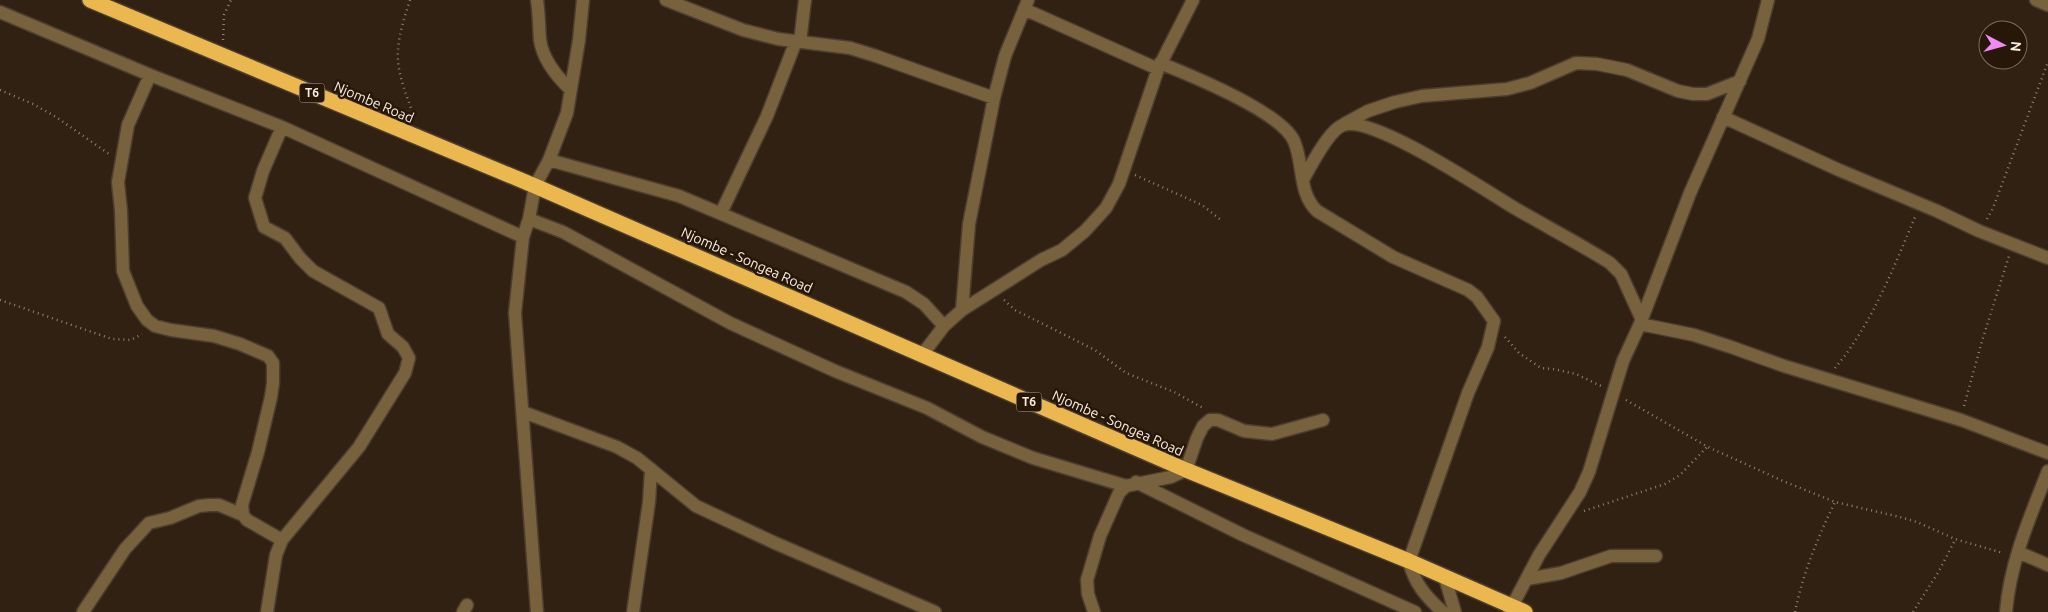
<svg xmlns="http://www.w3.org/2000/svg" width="2048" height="612" viewBox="0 0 2048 612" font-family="Ubuntu,sans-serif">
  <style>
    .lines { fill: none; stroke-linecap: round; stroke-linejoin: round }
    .minor-casing { stroke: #4d3d2f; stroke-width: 15 }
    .highway-casing { stroke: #4d3d2f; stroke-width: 18 }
    .path { stroke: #8f8174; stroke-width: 2.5; stroke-dasharray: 1 4; stroke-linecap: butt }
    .minor { stroke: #77623d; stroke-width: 12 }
    .highway { stroke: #ebb74f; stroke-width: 15 }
    .labels { text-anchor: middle; stroke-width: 5; stroke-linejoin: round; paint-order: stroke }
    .shield { fill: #271708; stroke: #b9aba1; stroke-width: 1 }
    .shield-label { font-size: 12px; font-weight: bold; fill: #f7ebe2 }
    .street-label { font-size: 14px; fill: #f7ebe2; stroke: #271708 }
  </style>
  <rect width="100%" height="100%" fill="#312112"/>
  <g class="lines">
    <g class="minor-casing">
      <path id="minor" d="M537,0C539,13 539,27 540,40C543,60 556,76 571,90
        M666,0L743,30L778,39L850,48L876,56L994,98
        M2036,0L2048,5
        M1024,9L1158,69
        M0,12L150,75L282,127L523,237
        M800,42L805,0
        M1160,63C1190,75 1281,112 1294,141C1304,164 1298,193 1317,211L1393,257L1468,290L1477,297L1494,321L1488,347L1468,393L1409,561C1414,583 1426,597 1443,612
        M150,75L128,125L118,182L121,211L123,271L137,306L147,320L155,326L171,330L214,336L240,344L268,356L273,363V383L271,397L258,452L242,505L243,515L247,520L282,540
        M1723,117L1839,170L1937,211L1979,231L2048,258
        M1344,124L1368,111L1395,102L1422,96L1507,89L1530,83L1576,63L1597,64L1627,70L1678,91L1693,94H1707L1740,81
        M549,160L679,196L906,292L924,304L944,326
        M1303,180C1310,167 1329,130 1343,125C1374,115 1487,192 1518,210C1549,228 1580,244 1610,263L1621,274L1642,320
        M721,213L767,116L796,41
        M529,219L563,232L730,323L835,371L927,408L982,437L1033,458L1126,486
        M962,310L969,224L994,98L1005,56L1028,0
        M1640,324L1694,335L1731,347L1784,366L1961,420L2048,453
        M922,355L944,326L962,310L1041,260L1062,250L1085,231L1106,208L1119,184L1158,69L1193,0
        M523,412L617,447L637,458L696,506L775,543L935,612
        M1136,482L1243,535L1415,612
        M2018,552L2048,565
        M1445,578L1455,612
        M1527,579L1561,573L1611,556H1656
        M83,612L125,549L149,523L170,518L199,506L210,505H219L243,515
        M267,612L276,555L282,540L359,447L405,373L409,358L403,347L388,334L379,308L313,271L300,258L285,238L264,227L255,198L263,171L282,127
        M463,612L467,605
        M537,612L515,313L523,237L529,219L535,186L549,160L567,113L579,40L583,0
        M633,612L649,502L651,469
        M1094,612L1088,594L1087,580L1100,536L1119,493L1126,486L1171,477L1186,470L1197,438L1203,426L1210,420H1218L1244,431L1272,434L1323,420
        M1509,612L1539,555L1580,492L1589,472L1623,361L1640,324L1690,193L1758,39L1768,0
        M2006,612C2010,562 2030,517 2048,471"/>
    </g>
    <g class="highway-casing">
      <path id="highway" d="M90,0L535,186L1186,470L1409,561L1525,612"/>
    </g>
    <path class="path" d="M410,0C405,16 399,33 398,50C396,73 408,98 415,120
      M223,40L224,15L231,0
      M0,90L33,104L56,117L109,154
      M1135,175L1202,205L1221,220
      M1987,219L1993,208L2048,62
      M0,300L112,339L131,340L142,334
      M1004,300L1015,310L1095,350L1126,373L1174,392L1203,408
      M1505,337L1519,353L1541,368L1553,369L1576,374L1601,386
      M1835,368C1872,324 1893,269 1915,217
      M1626,400L1708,447L1783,481L1835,502L1900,517L1917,522L1955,539L2003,553
      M1964,406L1982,341L2009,256
      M1584,511L1665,484L1680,475L1707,447
      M1795,612C1803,573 1818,537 1835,502
      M1913,612L1939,571L1955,540"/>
    <use href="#minor" class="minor"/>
    <use href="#highway" class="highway"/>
  </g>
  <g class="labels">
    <g class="shield">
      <rect x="299.5" y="83.5" width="25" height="19" rx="4"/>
      <rect x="1016.5" y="392.5" width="25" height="19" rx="4"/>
    </g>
    <g class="shield-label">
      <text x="312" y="97">T6</text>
      <text x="1029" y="406">T6</text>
    </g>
    <g class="street-label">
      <text transform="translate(374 102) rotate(23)" y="5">Njombe Road</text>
      <text transform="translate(747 260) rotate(24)" y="5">Njombe - Songea Road</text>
      <text transform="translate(1118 423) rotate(24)" y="5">Njombe - Songea Road</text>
    </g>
  </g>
  <g transform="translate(2003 45) rotate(96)"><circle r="24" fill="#271708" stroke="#7a6c5f"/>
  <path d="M0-4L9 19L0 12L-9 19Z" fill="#f18af4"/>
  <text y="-8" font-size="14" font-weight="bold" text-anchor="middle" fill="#f7ebe2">N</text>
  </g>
</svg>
